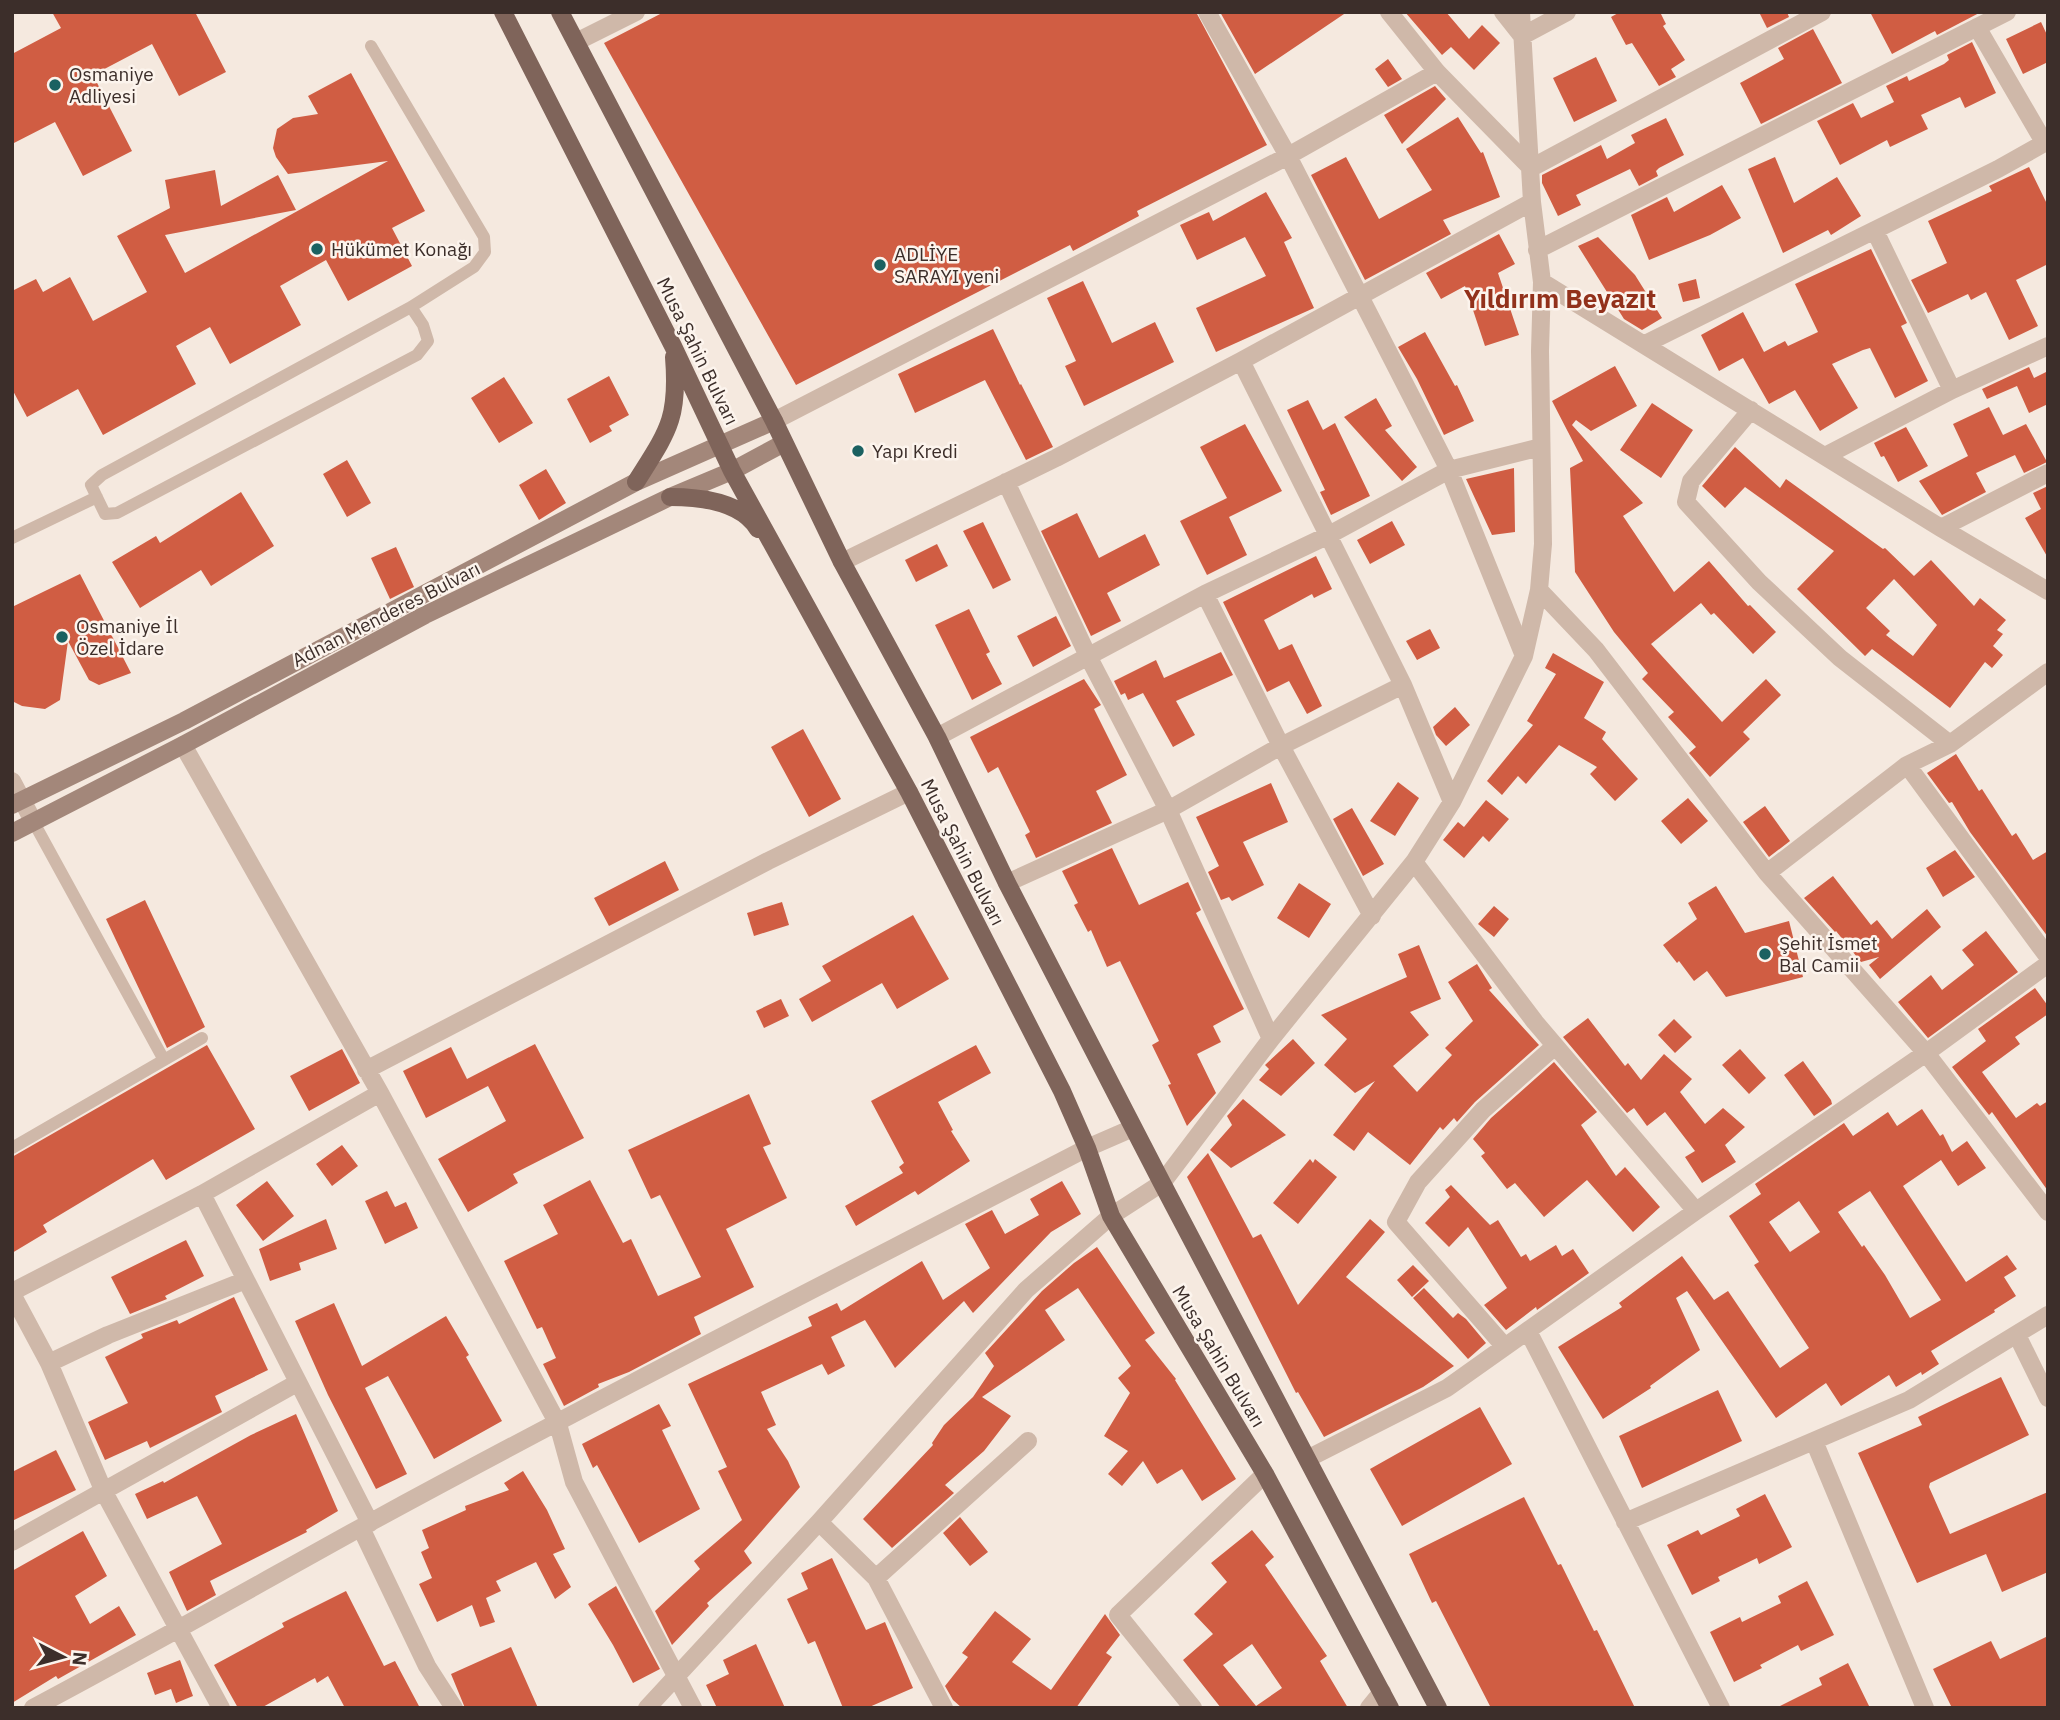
<svg xmlns="http://www.w3.org/2000/svg" width="2060" height="1720" viewBox="0 0 2060 1720" font-family="'IBM Plex Sans',sans-serif">
  <style>
    .building { fill: #d05d43; fill-rule: evenodd }
    .lines { fill: none; stroke-linecap: round; stroke-linejoin: round }
    .lane { stroke: #cfb8a9; stroke-width: 12 }
    .street { stroke: #cfb8a9; stroke-width: 18 }
    .secondary { stroke: #a3877a; stroke-width: 18 }
    .primary { stroke: #7f645a; stroke-width: 18 }
    .poi-dot { fill: #1b6161; stroke: #fcf4ed; stroke-width: 2.5 }
    .labels { text-anchor: middle; stroke-width: 5; stroke-linejoin: round; paint-order: stroke }
    .poi-label { font-size: 19px; fill: #3c2e2a; stroke: #fcf4ed; text-anchor: start }
    .street-label { font-size: 19px; fill: #3c2e2a; stroke: #fcf4ed }
    .district-label { font-size: 26px; font-weight: bold; fill: #92311b; stroke: #fcf4ed }
  </style>
  <rect width="100%" height="100%" fill="#f5e9df"/>
  <path class="building" d="M52,12H195L226,72L179,96L152,44L93,75L132,151L83,176L55,122L12,144V54L61,28Z
    M664,12H1196L1267,145L1137,211L1139,216L1073,251L1070,245L796,385L604,43Z
    M1220,12H1347L1255,74Z
    M1405,12H1446L1469,39L1482,25L1500,43L1474,70L1451,47L1442,55Z
    M1620,12H1660L1666,24L1663,26L1685,60L1671,69L1676,77L1659,86L1632,43L1626,45L1611,17Z
    M1759,12H1787L1789,17L1767,28Z
    M1870,12H1981L1937,35L1935,31L1892,54Z
    M2041,22L2048,37V62L2023,74L2006,39Z
    M1813,29L1842,83L1761,124L1740,83L1784,59L1778,48Z
    M1972,42L1996,93L1965,108L1960,97L1921,115L1928,129L1890,147L1887,140L1840,165L1817,121L1853,103L1861,118L1894,102L1886,86L1907,76L1909,81L1944,64L1949,60L1947,55Z
    M1596,57L1617,101L1574,122L1553,78Z
    M1388,59L1402,79L1388,87L1375,69Z
    M351,73L425,211L392,228L412,266L348,301L326,260L280,286L301,325L230,364L210,327L176,346L196,384L103,435L78,389L27,417L12,389V291L36,279L43,292L70,277L93,321L147,292L117,236L170,208L165,180L215,170L221,206L278,175L296,210L165,235L185,273L388,161L288,174L276,157L273,148L277,129L293,118L318,114L308,96Z
    M1435,86L1446,99L1402,144L1384,115Z
    M1458,117L1481,153L1483,152L1500,197L1443,220L1451,234L1365,280L1311,175L1346,157L1379,219L1432,190L1406,149Z
    M1666,118L1684,155L1659,168L1656,171L1658,176L1639,186L1630,169L1576,195L1581,205L1558,216L1542,183V175L1601,145L1607,159L1635,143L1631,135Z
    M1775,157L1794,203L1837,177L1861,216L1831,235L1828,230L1783,253L1748,169Z
    M2029,167L2048,206V264L2016,280L2038,326L2009,340L1986,292L1971,300L1968,294L1928,313L1911,280L1947,263L1928,221L1992,191L1989,186Z
    M1722,185L1741,218L1710,235L1649,260L1631,215L1667,197L1674,212Z
    M1266,192L1292,238L1284,242L1314,308L1216,352L1196,308L1266,276L1245,237L1197,260L1180,225L1209,212L1213,221Z
    M1499,234L1515,264L1498,273L1519,335L1485,346L1465,286L1441,299L1426,273Z
    M1598,237L1635,275L1662,318L1642,330L1624,319L1578,246Z
    M1871,249L1907,323L1901,326L1928,381L1895,398L1870,348L1863,350L1832,364L1858,408L1820,431L1795,390L1769,404L1743,358L1719,371L1701,335L1743,312L1764,352L1785,341L1788,346L1818,332L1795,284Z
    M1696,279L1700,298L1683,302L1678,284Z
    M1083,281L1112,343L1155,322L1174,362L1084,406L1065,366L1076,361L1047,298Z
    M993,329L1020,385L1021,384L1053,447L1026,460L985,380L915,413L898,374Z
    M1425,332L1455,386L1457,385L1474,421L1444,435L1417,379L1398,347Z
    M1615,366L1637,406L1591,431L1576,420L1572,425L1643,503L1623,516L1674,592L1709,561L1748,606L1750,605L1776,632L1753,654L1714,613L1711,615L1701,603L1651,644L1722,722L1766,679L1781,695L1743,732L1750,739L1710,777L1689,753L1696,747L1668,717L1674,712L1642,679L1648,673L1614,632L1575,572L1570,468L1583,461L1552,401Z
    M2029,367L2034,378L2048,371V404L2029,413L2017,386L1987,399L1982,389Z
    M609,376L629,415L609,426L612,431L590,443L567,399Z
    M504,377L533,423L499,443L471,398Z
    M1376,398L1392,426L1385,430L1417,467L1402,481L1344,417Z
    M1308,400L1323,430L1335,423L1370,496L1331,515L1320,492L1325,490L1287,410Z
    M1652,403L1693,430L1661,478L1620,450Z
    M1989,407L2003,435L2026,424L2047,462L2024,473L2015,455L1976,473L1986,492L1942,515L1919,481L1968,456L1953,424Z
    M1245,424L1282,491L1229,517L1247,555L1207,575L1180,521L1227,498L1200,447Z
    M1906,427L1928,466L1898,482L1884,456L1881,457L1874,443Z
    M1735,447L1780,488L1786,479L1883,549L1885,548L1914,576L1931,560L1974,606L1980,598L2006,620L1997,630L2003,634L1993,646L2003,655L1992,668L1985,662L1950,708L1872,649L1865,656L1797,589L1834,551L1745,487L1725,508L1702,486ZM1894,579L1937,625L1913,656L1886,635L1890,631L1866,608Z
    M347,460L371,503L347,517L323,474Z
    M1514,468L1515,532L1492,535L1466,479Z
    M546,469L566,503L539,520L519,485Z
    M2048,486V558L2025,518L2041,509L2033,493Z
    M241,492L274,546L211,586L201,570L140,608L112,562L156,536L160,543Z
    M1077,513L1099,558L1145,534L1160,565L1107,593L1121,621L1091,636L1041,531Z
    M1392,521L1405,545L1370,564L1357,540Z
    M983,522L1011,580L993,589L963,531Z
    M937,544L948,566L916,582L905,560Z
    M396,547L414,587L390,599L371,558Z
    M1316,556L1332,589L1314,598L1312,594L1264,620L1279,650L1292,644L1322,706L1307,714L1289,681L1267,692L1223,602Z
    M80,574L131,673L99,685L89,680L68,641L60,700L45,709L22,706L12,701V607Z
    M969,609L990,652L986,654L1002,684L972,700L935,625Z
    M1056,616L1071,646L1033,667L1017,636Z
    M1430,629L1440,648L1417,660L1406,641Z
    M1221,652L1233,675L1176,701L1195,735L1173,747L1143,693L1128,700L1125,693L1121,695L1114,681L1156,660L1164,678Z
    M1553,653L1604,682L1584,718L1606,732L1602,739L1638,779L1615,801L1590,774L1597,767L1559,745L1526,784L1518,776L1502,795L1487,781L1533,725L1527,721L1556,674L1545,668Z
    M1084,679L1101,705L1094,709L1127,775L1096,791L1112,823L1036,858L1025,835L1030,832L998,767L988,773L970,737Z
    M1455,707L1470,725L1446,746L1436,735L1433,727Z
    M803,729L841,799L809,817L771,747Z
    M1956,754L1979,791L1982,789L2012,836L2016,833L2033,860L2048,851V937L1970,832L1952,802L1949,803L1927,773Z
    M1398,782L1419,798L1395,836L1370,821Z
    M1271,783L1288,822L1243,842L1264,885L1232,901L1229,897L1221,900L1208,872L1219,866L1196,817Z
    M1688,798L1708,821L1681,844L1661,821Z
    M1486,800L1509,819L1489,842L1483,836L1464,858L1443,840L1458,822L1464,827Z
    M1765,806L1790,841L1769,857L1743,822Z
    M1352,808L1384,864L1363,876L1333,819Z
    M1112,848L1139,905L1188,882L1201,910L1196,913L1244,1009L1213,1026L1221,1042L1197,1054L1216,1093L1187,1126L1168,1085L1171,1084L1152,1045L1159,1041L1120,961L1107,967L1091,930L1088,932L1074,905L1078,903L1062,871Z
    M1955,850L1975,877L1943,897L1926,868Z
    M665,861L679,890L609,926L594,898Z
    M1833,876L1871,925L1877,920L1892,939L1927,909L1941,927L1880,979L1869,965L1879,957L1861,962L1836,931L1835,932L1804,898Z
    M1299,883L1331,904L1309,938L1277,918Z
    M1716,886L1745,933L1789,921L1803,977L1726,997L1707,971L1694,981L1679,961L1677,963L1663,945L1697,919L1688,903Z
    M145,900L205,1027L167,1048L106,919Z
    M782,902L789,925L754,936L747,913Z
    M1494,906L1509,919L1494,937L1478,924Z
    M913,915L949,979L897,1009L882,983L812,1022L799,999L831,981L822,966Z
    M1986,931L2018,972L1928,1038L1898,1002L1931,975L1942,990L1974,965L1962,950Z
    M1419,945L1441,999L1410,1012L1429,1035L1393,1066L1417,1092L1452,1055L1445,1048L1473,1021L1448,982L1477,964L1492,988L1489,990L1539,1045L1475,1102L1457,1122L1454,1118L1443,1130L1440,1127L1410,1165L1368,1132L1354,1151L1333,1135L1375,1081L1355,1093L1324,1065L1347,1039L1321,1015L1407,977L1398,954Z
    M2035,988L2048,1006V1014L2015,1037L2020,1044L1982,1072L2016,1118L2037,1103L2040,1106L2048,1101V1191L1992,1112L1989,1115L1952,1067L1986,1041L1978,1029Z
    M781,999L789,1016L764,1028L756,1011Z
    M1588,1018L1625,1066L1628,1063L1641,1080L1664,1054L1692,1079L1680,1092L1705,1124L1723,1108L1745,1127L1725,1145L1736,1162L1702,1183L1685,1157L1695,1151L1665,1112L1647,1126L1634,1108L1627,1113L1563,1037Z
    M1674,1019L1692,1037L1675,1053L1658,1035Z
    M1293,1039L1315,1063L1281,1096L1259,1080L1269,1069L1265,1065Z
    M535,1044L584,1138L513,1174L518,1183L468,1212L438,1159L506,1121L488,1086L426,1118L403,1071L451,1047L467,1079Z
    M207,1045L255,1129L166,1180L153,1159L43,1225L47,1232L12,1253V1157Z
    M976,1045L991,1073L938,1102L953,1130L951,1131L970,1161L918,1195L915,1191L856,1226L845,1206L903,1173L899,1167L904,1163L871,1101Z
    M342,1049L360,1083L309,1111L290,1076Z
    M1740,1049L1766,1078L1749,1094L1722,1065Z
    M1803,1061L1831,1100L1832,1104L1814,1116L1784,1075Z
    M1554,1062L1597,1112L1581,1125L1616,1176L1625,1167L1660,1207L1633,1232L1587,1180L1544,1217L1515,1183L1507,1189L1481,1156L1485,1153L1473,1139L1491,1118Z
    M749,1094L771,1144L763,1147L787,1198L726,1229L754,1287L694,1317L701,1334L629,1372L598,1384L599,1387L564,1406L543,1364L556,1358L542,1327L537,1329L504,1261L558,1234L543,1205L590,1180L623,1243L631,1239L658,1296L701,1277L660,1195L651,1199L628,1150Z
    M1243,1099L1286,1135L1231,1168L1210,1150L1232,1125L1227,1116Z
    M1922,1109L1940,1136L1943,1134L1952,1152L1967,1141L1986,1168L1958,1186L1941,1160L1903,1186L1966,1282L2007,1255L2017,1269L2004,1277L2016,1296L1994,1310L1995,1312L1931,1351L1939,1364L1922,1375L1921,1372L1896,1387L1889,1375L1841,1406L1826,1383L1776,1418L1687,1291L1676,1298L1700,1350L1650,1386L1651,1388L1603,1419L1558,1347L1622,1307L1619,1303L1682,1256L1714,1300L1728,1291L1780,1368L1809,1348L1754,1265L1759,1262L1729,1216L1761,1194L1755,1184L1844,1123L1853,1136L1888,1112L1897,1126ZM1870,1191L1941,1300L1910,1318L1885,1275L1864,1245L1862,1247L1838,1212ZM1799,1201L1820,1232L1790,1252L1769,1222Z
    M342,1145L358,1166L332,1186L316,1164Z
    M1208,1153L1253,1238L1261,1234L1298,1305L1370,1219L1385,1232L1346,1277L1454,1366L1423,1387L1324,1437L1298,1392L1296,1393L1187,1177Z
    M1310,1159L1313,1163L1315,1159L1337,1177L1298,1224L1273,1203Z
    M267,1181L294,1216L263,1241L236,1205Z
    M1062,1181L1081,1214L1051,1232L973,1313L964,1301L895,1368L865,1320L831,1337L845,1366L828,1375L822,1364L761,1392L776,1425L767,1429L788,1461L800,1487L744,1551L752,1563L707,1603L709,1606L672,1645L655,1611L700,1569L694,1561L742,1520L718,1471L727,1467L688,1384L812,1326L808,1317L837,1303L841,1311L922,1261L943,1300L990,1268L965,1224L992,1210L1005,1234L1039,1215L1030,1199Z
    M1451,1185L1490,1225L1498,1220L1521,1257L1526,1254L1530,1261L1556,1245L1562,1256L1573,1249L1589,1273L1537,1310L1536,1307L1506,1330L1484,1305L1507,1288L1468,1227L1449,1247L1425,1223L1450,1197L1445,1190Z
    M387,1191L395,1207L406,1202L418,1228L385,1244L365,1201Z
    M326,1219L337,1249L299,1263L301,1270L270,1281L259,1249Z
    M186,1240L204,1276L165,1296L167,1299L130,1314L111,1277Z
    M1097,1247L1155,1333L1145,1340L1176,1379L1175,1380L1236,1479L1202,1501L1182,1469L1157,1484L1143,1461L1122,1486L1108,1474L1128,1451L1104,1436L1130,1393L1118,1378L1131,1366L1078,1288L1045,1310L1065,1340L982,1397L1011,1416L984,1451L945,1485L954,1493L892,1548L863,1519L933,1445L932,1443L944,1425L973,1397L994,1366L985,1353L1042,1291L1074,1263Z
    M1413,1265L1429,1281L1412,1297L1397,1280Z
    M1424,1288L1453,1318L1458,1313L1466,1319L1486,1343L1468,1359L1413,1298Z
    M234,1297L268,1370L215,1396L222,1412L150,1448L147,1441L105,1460L88,1422L128,1403L105,1357L143,1338L141,1334L177,1320L179,1324Z
    M334,1303L362,1366L446,1316L469,1355L466,1357L502,1421L434,1459L388,1376L365,1388L407,1474L376,1489L328,1395L295,1321Z
    M2001,1377L2029,1435L1930,1483L1929,1487L1950,1534L2048,1492V1572L2002,1592L1986,1554L1917,1583L1858,1453L1922,1425L1918,1417Z
    M1718,1390L1742,1441L1642,1488L1619,1436Z
    M659,1404L671,1426L662,1430L700,1509L639,1543L597,1465L593,1468L582,1444Z
    M1480,1407L1512,1464L1402,1526L1370,1469Z
    M296,1414L338,1511L306,1530L307,1532L210,1581L216,1595L187,1611L169,1572L222,1544L197,1496L147,1519L135,1494L163,1481L164,1483L251,1435Z
    M56,1450L76,1490L12,1521V1472Z
    M523,1471L547,1510L565,1549L553,1554L571,1587L555,1599L536,1562L496,1581L501,1591L486,1598L495,1622L480,1627L472,1605L437,1622L419,1584L432,1578L421,1552L429,1548L422,1530L466,1510L465,1506L509,1490L504,1483Z
    M1765,1494L1792,1547L1759,1564L1757,1558L1718,1577L1720,1581L1692,1595L1667,1545L1698,1530L1701,1535L1740,1516L1736,1509Z
    M1524,1497L1558,1565L1561,1564L1594,1631L1597,1630L1635,1708H1491L1436,1601L1432,1603L1409,1554Z
    M960,1517L988,1552L970,1566L943,1533Z
    M1252,1530L1274,1557L1265,1565L1327,1656L1320,1661L1348,1708H1221L1183,1660L1213,1634L1194,1614L1227,1582L1211,1563ZM1252,1644L1282,1688L1256,1706L1223,1665Z
    M83,1531L107,1576L75,1596L90,1624L119,1606L136,1635L58,1679L56,1676L12,1703V1571Z
    M832,1558L866,1630L885,1622L913,1688L867,1708H843L815,1641L808,1644L787,1599L808,1589L801,1573Z
    M1807,1581L1834,1635L1801,1651L1798,1645L1760,1665L1762,1668L1734,1682L1710,1632L1740,1617L1742,1622L1781,1603L1778,1596Z
    M616,1586L660,1669L633,1683L613,1645L588,1604Z
    M346,1591L384,1666L395,1661L420,1708H345L328,1676L317,1683L315,1678L261,1708H238L214,1665L284,1627L282,1623Z
    M995,1611L1031,1639L1012,1662L1051,1690L1105,1614L1120,1635L1106,1653L1112,1657L1076,1708H962L953,1700L945,1686L968,1657L962,1653Z
    M2048,1636V1708H1952L1933,1669L1991,1641L2000,1659Z
    M756,1644L785,1708H717L706,1685L729,1674L723,1660Z
    M511,1647L538,1708H465L451,1674Z
    M180,1660L193,1696L176,1703L171,1689L155,1695L147,1673Z
    M1848,1663L1870,1708H1776L1822,1685L1819,1678Z"/>
  <g class="lines">
    <path class="lane" d="M371,46L484,237L485,252L474,267L411,307L102,475L91,485L105,514L117,513L417,355L428,341L423,325L411,307
      M12,538L97,497
      M33,821L164,1060
      M12,1148L202,1038"/>
    <path class="street" d="M1207,12L1288,156L1449,470L1524,656
      M1389,12L1437,72L1531,168L1822,12
      M1503,12L1522,36L1567,12
      M1977,27L2044,142
      M576,42L636,12
      M1875,231L1952,390
      M1537,250L2007,12
      M1542,282L1941,528L2048,591
      M1645,344L1998,169L2048,141
      M1241,361L1403,685L1452,802
      M1751,410L1691,481L1686,502L1759,582L1840,658L1950,744
      M774,421L1288,156L1437,72
      M1825,456L1952,390L2048,346
      M1006,482L1088,656L1168,810L1271,1039
      M1941,528L2048,473
      M842,562L1056,458L1241,361L1532,202
      M1539,590L1596,650L1767,873L1926,1053L2048,1212
      M1205,594L1281,746L1372,916
      M937,737L1205,594L1329,535L1449,470L1541,447
      M183,745L380,1093L558,1424L574,1482L693,1708
      M1907,765L2048,957
      M12,781L33,821
      M1414,862L1535,1022L1696,1211
      M1767,873L1907,765L1950,744L2048,672
      M1007,883L1168,810L1281,746L1403,685
      M366,1070L768,861L909,792
      M202,1194L370,1523
      M12,1292L202,1194L380,1093
      M12,1294L49,1363L104,1492L221,1708
      M1528,1331L1721,1708
      M2017,1335L2048,1398
      M1505,1347L1396,1222L1418,1182L1483,1110L1555,1046
      M49,1363L108,1335L246,1280
      M1814,1441L1925,1708
      M1309,1458L1447,1388L1696,1211L1926,1053L2048,964
      M819,1522L876,1578L944,1708
      M1625,1522L1909,1400L2048,1315
      M361,1528L427,1666L454,1708
      M12,1542L297,1383
      M876,1578L1028,1441
      M33,1708C146,1648 257,1585 369,1523C606,1394 848,1272 1087,1148L1133,1128
      M647,1708L819,1522L1026,1290L1111,1216L1162,1183L1271,1039L1414,862L1452,802L1524,656L1539,590L1543,544L1540,351L1542,282L1532,202L1521,12
      M1193,1708L1118,1615L1265,1474
      M1369,1708L1382,1692"/>
    <path class="secondary" d="M12,805L184,721L636,482L774,421
      M12,833L183,745L425,615L670,497L732,471L784,443"/>
    <path class="primary" d="M503,12L673,346L732,471L909,792L1062,1091L1087,1148L1111,1216L1265,1474L1390,1708
      M560,12L774,421L842,562L937,737L1007,883L1162,1183L1438,1708
      M636,482C668,431 679,419 674,357
      M670,497C699,497 741,501 758,529"/>
  </g>
  <g class="poi-dot">
    <circle cx="55" cy="85" r="7"/>
    <circle cx="317" cy="249" r="7"/>
    <circle cx="880" cy="265" r="7"/>
    <circle cx="858" cy="451" r="7"/>
    <circle cx="62" cy="637" r="7"/>
    <circle cx="1765" cy="954" r="7"/>
  </g>
  <g class="labels">
    <g class="poi-label">
      <text x="69" y="81">Osmaniye<tspan x="69" dy="22">Adliyesi</tspan></text>
      <text x="331" y="256">Hükümet Konağı</text>
      <text x="894" y="261">ADLİYE<tspan x="894" dy="22">SARAYI yeni</tspan></text>
      <text x="872" y="458">Yapı Kredi</text>
      <text x="76" y="633">Osmaniye İl<tspan x="76" dy="22">Özel İdare</tspan></text>
      <text x="1779" y="950">Şehit İsmet<tspan x="1779" dy="22">Bal Camii</tspan></text>
    </g>
    <g class="street-label">
      <text transform="translate(698 351) rotate(64)" y="7">Musa Şahin Bulvarı</text>
      <text transform="translate(386 614) rotate(-27)" y="7">Adnan Menderes Bulvarı</text>
      <text transform="translate(963 852) rotate(63)" y="7">Musa Şahin Bulvarı</text>
      <text transform="translate(1219 1356) rotate(59)" y="7">Musa Şahin Bulvarı</text>
    </g>
    <g class="district-label">
      <text x="1560" y="308">Yıldırım Beyazıt</text>
    </g>
  </g>
  <rect width="2060" height="1720" fill="none" stroke="#3c2e2a" stroke-width="28"/>
  <g transform="translate(63 1657) rotate(96)" stroke="#fcf4ed" stroke-width="5" paint-order="stroke">
  <path d="M0-5L12 26L0 18L-12 26Z" fill="#3c2e2a"/>
  <text y="-10" font-size="19" font-weight="bold" text-anchor="middle" fill="#3c2e2a">N</text>
  </g>
</svg>
